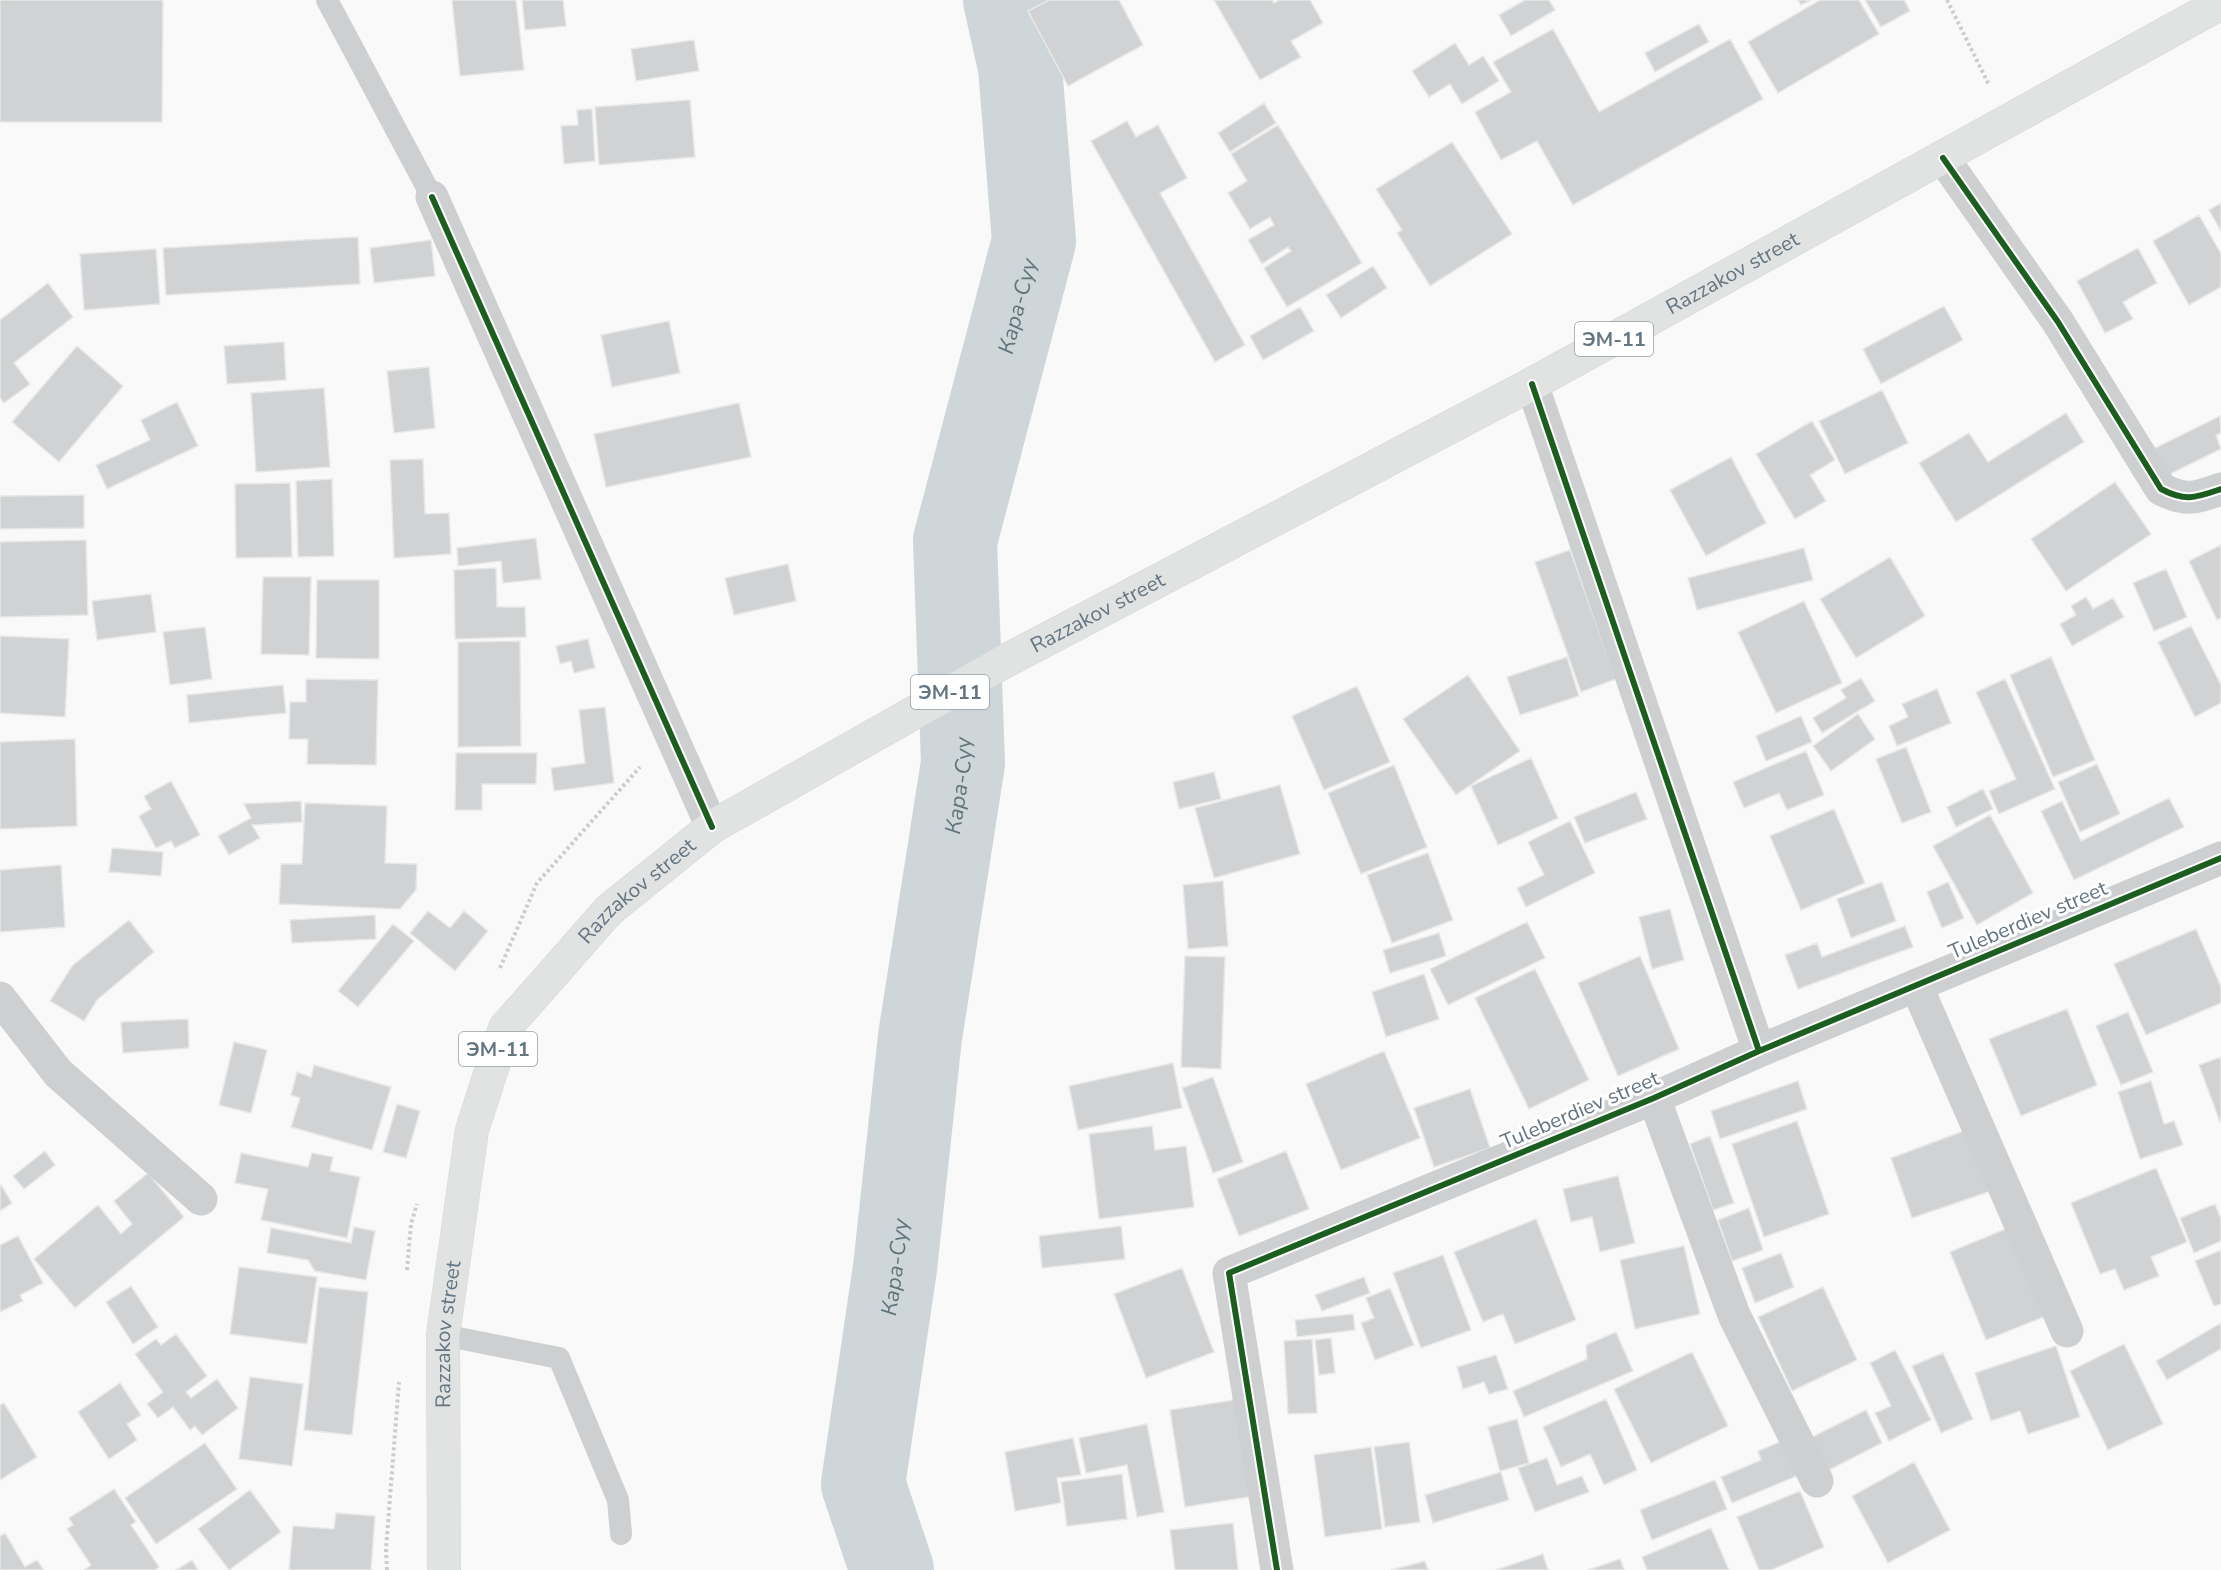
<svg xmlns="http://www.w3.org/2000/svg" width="2221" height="1570" viewBox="0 0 2221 1570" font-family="'Nunito Sans',sans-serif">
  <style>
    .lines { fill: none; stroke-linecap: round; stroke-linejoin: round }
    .river { stroke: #ced6d9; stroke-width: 84 }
    .building { fill: #d0d2d3; stroke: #e8e8e8; stroke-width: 1.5 }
    .highway-casing { stroke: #d5d6d6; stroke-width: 34 }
    .path { stroke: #cbcccd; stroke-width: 4; stroke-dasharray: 3 3; stroke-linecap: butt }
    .lane { stroke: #cecfd0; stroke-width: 22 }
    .street { stroke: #cecfd0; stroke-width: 33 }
    .highway { stroke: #e1e2e2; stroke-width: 33 }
    .cycleway-casing { stroke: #fff; stroke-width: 10 }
    .cycleway { stroke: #1b5e20; stroke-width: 6 }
    .labels { text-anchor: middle; stroke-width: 6; stroke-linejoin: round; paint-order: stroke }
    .shield { fill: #fff; stroke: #939fa8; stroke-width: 1.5 }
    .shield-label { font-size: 20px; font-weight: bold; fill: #657683 }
    .street-label { font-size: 21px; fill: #657683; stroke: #fff }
    .water-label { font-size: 22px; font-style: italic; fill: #60757c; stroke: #fff }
  </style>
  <rect width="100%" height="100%" fill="#f9f9f9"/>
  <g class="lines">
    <path class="river" id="s1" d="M892,1570L863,1484L895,1268L920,1037L963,763L955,541L1034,241L1020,67L1005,0"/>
  </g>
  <path class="building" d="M0,0H163L162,122H0Z
    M452,0H516L524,70L460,76Z
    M522,0H563L566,26L525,30Z
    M1049,0H1119L1143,45L1068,86L1028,11Z
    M1214,0H1272L1274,3L1279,0H1310L1323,23L1291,41L1301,57L1260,80Z
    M1525,0H1549L1555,10L1511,36L1499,15Z
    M1798,0H1811L1801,5Z
    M1820,0H1859L1879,34L1778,93L1748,42Z
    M1865,0H1904L1910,11L1881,27Z
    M1699,24L1709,42L1655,72L1645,53Z
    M1553,29L1599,112L1730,39L1763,99L1573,205L1537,141L1501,160L1475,112L1511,92L1493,62Z
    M694,40L699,71L636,81L631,49Z
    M1455,43L1469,65L1483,56L1499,81L1462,104L1450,84L1429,97L1412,71Z
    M690,100L695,157L599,165L595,107Z
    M1264,103L1276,123L1230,152L1218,133Z
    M592,109L595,161L564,164L561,126L578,125L577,110Z
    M1127,121L1136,137L1158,125L1187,178L1160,193L1245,345L1215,362L1091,141Z
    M1278,125L1362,263L1287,307L1264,268L1291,251L1288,247L1262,264L1248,240L1274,225L1270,217L1250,229L1228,193L1247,181L1231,154Z
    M1452,142L1512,234L1430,286L1397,233L1402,230L1376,189Z
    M2221,203V231L2209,210Z
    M2199,215L2221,254V287L2189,305L2153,241Z
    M358,237L360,284L166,295L163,248Z
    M431,240L435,276L374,283L370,248Z
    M2138,248L2157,283L2123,302L2133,319L2105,333L2077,281Z
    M156,249L160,304L84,310L80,254Z
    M1373,266L1387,288L1341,318L1326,295Z
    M48,283L73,317L14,363L30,384L4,403L0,398V320Z
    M1944,306L1963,340L1881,384L1863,349Z
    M1300,307L1314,331L1263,360L1250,336Z
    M669,321L680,373L612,387L601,335Z
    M284,342L286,380L227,384L224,346Z
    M77,346L123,386L59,462L12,422Z
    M429,367L435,428L394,433L387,371Z
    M324,388L330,467L256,472L251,393Z
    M1882,390L1908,443L1845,474L1819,421Z
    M177,402L198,446L107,489L96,465L150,440L141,420Z
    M739,403L751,457L606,487L594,434Z
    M2066,413L2084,442L1956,522L1919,463L1969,433L1988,462Z
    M2220,416L2221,433L2216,435L2221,449L2168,475L2155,448Z
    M1812,421L1835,460L1810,475L1826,501L1795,519L1756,454Z
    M1731,457L1766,523L1706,556L1670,490Z
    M423,459L425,514L449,513L451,554L394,558L390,460Z
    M332,479L334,556L298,557L296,481Z
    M2115,482L2151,534L2066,591L2031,539Z
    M290,483L292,557L236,558L235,484Z
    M84,495V528L0,529V496Z
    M536,538L541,579L503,583L501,561L458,566L457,548Z
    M86,540L88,615L0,617V542Z
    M2221,545V618L2217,620L2189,561Z
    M1804,548L1813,580L1697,610L1688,578Z
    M1570,550L1616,679L1581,692L1535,562Z
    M1890,557L1925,616L1856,658L1820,599Z
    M788,564L796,601L734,615L725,578Z
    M496,568L497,607H525L526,637L455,639L454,570Z
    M2166,569L2187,617L2154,631L2133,583Z
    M263,577H311L309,655L261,654Z
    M317,580H379V659L316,658Z
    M151,594L156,632L97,640L92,601Z
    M2086,597L2093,609L2113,598L2124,617L2072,646L2060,624L2076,615L2071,606Z
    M1804,601L1842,683L1776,713L1738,632Z
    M2191,626L2221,685V703L2195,717L2158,642Z
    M205,627L212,679L170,685L163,632Z
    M0,636L69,639L65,717L0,713Z
    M588,639L595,668L574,673L571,661L560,664L556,646Z
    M520,641L521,746L458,747V642Z
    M1567,657L1579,696L1520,715L1507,677Z
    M2051,657L2095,760L2053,777L2010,675Z
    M1468,675L1520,751L1456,795L1403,719Z
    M1861,678L1875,701L1822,733L1813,718L1846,698L1841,690Z
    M306,679L378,680L376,765L307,764L308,739H289L290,702H306Z
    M2005,679L2055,789L1999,814L1989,791L2016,779L1976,692Z
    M283,685L286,713L189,723L187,695Z
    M1357,686L1390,762L1324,790L1292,716Z
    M1937,689L1951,723L1897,746L1889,726L1908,717L1902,704Z
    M605,707L614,783L554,791L551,768L585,763L579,710Z
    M1858,714L1875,739L1831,771L1813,746Z
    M1801,716L1812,742L1766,761L1756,736Z
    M75,739L77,826L0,829V742Z
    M1906,747L1931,812L1902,823L1876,759Z
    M1806,751L1824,795L1787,810L1779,793L1744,808L1733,782Z
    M456,753H537L536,784H482V810H455Z
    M1531,758L1558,818L1498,845L1471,786Z
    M2097,764L2120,814L2080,832L2058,782Z
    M1394,765L1427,847L1361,874L1328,793Z
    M1214,772L1221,799L1179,809L1173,782Z
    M171,781L200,835L175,848L171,841L156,848L139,816L151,809L144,796Z
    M1280,785L1300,854L1214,878L1195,808Z
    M1983,789L1993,809L1956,827L1947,807Z
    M1636,792L1647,819L1585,843L1574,817Z
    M2169,798L2184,827L2074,880L2041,811L2062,801L2081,841Z
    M301,801L302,822L252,825L260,838L229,855L218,836L251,818L244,804Z
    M305,803L387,806L385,863L417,864L416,890L400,909L279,904L281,864H302Z
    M1834,809L1865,883L1801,910L1770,836Z
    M1990,815L2033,893L1977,925L1933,846Z
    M1570,821L1595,873L1526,907L1517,888L1544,875L1528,842Z
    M112,848L163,852L161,876L109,872Z
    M1428,853L1453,920L1392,943L1367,875Z
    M61,865L65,927L0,932V870Z
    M1223,881L1228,946L1188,949L1183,885Z
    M1882,882L1896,921L1851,938L1837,899Z
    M1948,882L1964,918L1942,928L1927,892Z
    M1670,909L1684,960L1652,969L1639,917Z
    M428,911L450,928L464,911L488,931L455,971L410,933Z
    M375,915L376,939L292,943L290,920Z
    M129,920L154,952L97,1000L84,1021L50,1001L72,966Z
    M1527,922L1545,958L1448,1005L1430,969Z
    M393,924L414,941L358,1007L338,991Z
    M1905,926L1913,947L1798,989L1785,955L1817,943L1822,957Z
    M2196,929L2221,987V1003L2146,1035L2114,964Z
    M1439,933L1446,956L1390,973L1383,950Z
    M1185,956L1225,957L1221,1069L1181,1067Z
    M1640,956L1679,1049L1618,1076L1578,983Z
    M1535,969L1589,1080L1529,1109L1475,998Z
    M1424,974L1439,1019L1386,1037L1372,992Z
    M2067,1009L2097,1085L2021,1116L1989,1039Z
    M2128,1012L2153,1072L2121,1085L2096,1026Z
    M188,1019L189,1048L123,1053L121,1022Z
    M234,1042L267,1050L251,1113L219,1105Z
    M1384,1051L1420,1138L1341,1170L1306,1084Z
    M2221,1057V1122H2220L2199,1065Z
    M1173,1063L1182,1108L1078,1130L1069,1086Z
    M314,1065L391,1087L372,1150L291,1127L300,1098L291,1095L297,1072L311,1077Z
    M1213,1077L1243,1162L1213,1173L1182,1088Z
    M1798,1081L1807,1109L1720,1139L1711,1111Z
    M2151,1081L2164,1124L2174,1121L2183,1145L2140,1159L2118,1092Z
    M1470,1089L1490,1148L1434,1167L1414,1108Z
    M397,1104L420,1111L406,1158L383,1152Z
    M1797,1121L1829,1214L1764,1237L1732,1144Z
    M1152,1126L1155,1150L1186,1146L1194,1207L1099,1219L1089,1134Z
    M1969,1129L1991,1191L1912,1218L1891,1158Z
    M1710,1136L1734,1203L1713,1210L1690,1144Z
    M45,1151L55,1165L24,1189L13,1176Z
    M1286,1151L1309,1209L1239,1236L1217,1179Z
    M241,1153L308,1167L312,1153L333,1157L330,1171L360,1177L347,1238L261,1220L268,1189L235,1183Z
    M2156,1168L2187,1242L2151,1257L2159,1276L2124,1290L2115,1269L2100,1274L2071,1203Z
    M148,1173L184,1217L75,1308L34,1259L98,1205L121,1234L132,1224L114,1201Z
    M1618,1176L1635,1243L1600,1252L1592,1217L1571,1222L1563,1189Z
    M1,1185L12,1203L0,1211V1186Z
    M2215,1204L2221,1219V1241L2194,1253L2180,1218Z
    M1749,1208L1763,1250L1732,1261L1718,1220Z
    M1536,1219L1576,1320L1515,1344L1503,1314L1483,1322L1454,1252Z
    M2015,1225L2051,1314L1986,1340L1950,1252Z
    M1121,1226L1125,1259L1042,1268L1039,1236Z
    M354,1227L375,1231L366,1280L315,1271L308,1260L267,1253L271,1228L351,1243Z
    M18,1236L43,1283L20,1295L23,1301L0,1312V1245Z
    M1684,1246L1700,1314L1635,1329L1620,1260Z
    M2221,1250V1304L2214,1306L2195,1261Z
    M1781,1253L1794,1287L1755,1303L1742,1268Z
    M1443,1255L1471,1330L1421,1348L1393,1273Z
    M239,1267L317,1277L307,1344L230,1334Z
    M1182,1268L1214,1352L1146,1378L1114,1294Z
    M1364,1277L1370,1293L1322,1311L1315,1295Z
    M131,1286L158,1327L133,1344L106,1302Z
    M319,1287L368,1292L352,1435L304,1430Z
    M1823,1287L1857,1360L1792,1391L1758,1317Z
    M1390,1288L1414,1345L1375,1360L1361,1323L1374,1318L1366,1298Z
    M1353,1314L1355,1330L1297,1337L1295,1320Z
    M2221,1323V1349L2167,1380L2156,1361Z
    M1616,1332L1633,1371L1524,1417L1513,1391L1587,1359L1586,1345Z
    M176,1334L207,1376L186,1392L191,1398L217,1379L238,1408L202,1435L195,1426L190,1430L173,1407L158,1418L147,1404L163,1392L135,1354L156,1339L161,1345Z
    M1331,1338L1335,1373L1319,1375L1315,1340Z
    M1312,1339L1317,1413L1288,1414L1284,1341Z
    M2124,1344L2163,1424L2108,1450L2070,1371Z
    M2056,1346L2080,1417L2028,1434L2020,1411L1991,1421L1975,1373Z
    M1895,1350L1931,1420L1889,1441L1875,1413L1891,1406L1870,1363Z
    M1692,1352L1728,1426L1651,1463L1614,1389Z
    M1943,1353L1973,1419L1941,1433L1912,1366Z
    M1496,1355L1508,1389L1489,1394L1484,1382L1463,1389L1457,1367Z
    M250,1377L303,1384L292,1466L239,1459Z
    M120,1383L141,1415L127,1424L137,1440L109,1459L78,1412Z
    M1240,1399L1255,1496L1185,1507L1170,1410Z
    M1606,1399L1637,1470L1604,1485L1590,1454L1561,1467L1543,1427Z
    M4,1403L37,1457L0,1480V1405Z
    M1866,1410L1882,1443L1829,1470L1812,1437Z
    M1517,1419L1529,1463L1500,1471L1488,1427Z
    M1147,1424L1164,1512L1137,1517L1127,1465L1086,1473L1079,1438Z
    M1073,1438L1081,1475L1057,1478L1061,1503L1015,1511L1005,1452Z
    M1785,1440L1799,1475L1732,1503L1721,1477L1761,1460L1758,1451Z
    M1409,1442L1420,1522L1385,1527L1374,1447Z
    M205,1443L237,1489L156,1544L125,1498Z
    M1371,1447L1382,1529L1325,1537L1314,1455Z
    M1547,1458L1557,1485L1582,1476L1589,1492L1535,1512L1518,1468Z
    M1914,1462L1950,1530L1888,1563L1852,1496Z
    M1501,1472L1509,1500L1433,1523L1425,1495Z
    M1122,1474L1127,1519L1067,1526L1061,1482Z
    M1715,1480L1727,1509L1652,1540L1640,1510Z
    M114,1489L136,1522L131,1525L159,1567L155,1570H84L91,1565L67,1529L73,1525L69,1518Z
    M250,1490L281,1532L229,1570L198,1529Z
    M1800,1491L1824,1547L1771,1570H1759L1737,1517Z
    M336,1513L375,1516L371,1570H289L293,1526L334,1529Z
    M1233,1523L1238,1570H1175L1170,1530Z
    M1711,1528L1729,1570H1647L1642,1557Z
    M5,1533L25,1567L37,1560L44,1570H0V1536Z
    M1543,1554L1548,1570H1496Z
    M1620,1559L1624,1570H1588Z
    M192,1560L198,1570H176Z
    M1425,1561L1428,1570H1391Z"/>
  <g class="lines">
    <g class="highway-casing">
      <g id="highway">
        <path id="s2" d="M444,1570L443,1335L472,1130L505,1028L609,910L712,827L1000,664L1532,384L2221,3"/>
      </g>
    </g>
    <path class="path" d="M1947,0L1989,85
      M500,968L537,883L640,767
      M407,1270L411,1224L417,1204
      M387,1570L386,1549L399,1382"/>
    <path class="lane" d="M327,0L432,197
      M443,1335L559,1358L618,1500L621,1534"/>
    <path class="street" d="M1943,158L2058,322L2161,489C2186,502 2195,498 2221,489
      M432,197L712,827
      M1532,384L1759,1051
      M1916,985L2067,1331
      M0,998L58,1073L201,1199
      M1654,1098L1734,1315L1817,1481
      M1277,1570L1229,1273L1654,1098L1759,1051L2221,858"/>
    <use href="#highway" class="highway"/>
    <g class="cycleway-casing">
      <path id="cycleway" d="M1943,158L2058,322L2161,489C2186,502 2195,498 2221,489
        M432,197L712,827
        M1532,384L1759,1051
        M1277,1570L1229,1273L1654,1098L1759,1051L2221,858"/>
    </g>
    <use href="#cycleway" class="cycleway"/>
  </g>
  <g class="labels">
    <g class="shield">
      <rect x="1575" y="322" width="78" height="34" rx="4.5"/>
      <rect x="911" y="675" width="78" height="34" rx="4.5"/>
      <rect x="459" y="1032" width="78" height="34" rx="4.5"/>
    </g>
    <g class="shield-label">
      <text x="1614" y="346">ЭМ-11</text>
      <text x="950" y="699">ЭМ-11</text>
      <text x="498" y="1056">ЭМ-11</text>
    </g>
    <g class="street-label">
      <text dy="7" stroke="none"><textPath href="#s2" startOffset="2000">Razzakov street</textPath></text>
      <text dy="7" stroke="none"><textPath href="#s2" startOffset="1280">Razzakov street</textPath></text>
      <text dy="7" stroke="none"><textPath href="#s2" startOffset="740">Razzakov street</textPath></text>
      <text transform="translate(2028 920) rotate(-23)" y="7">Tuleberdiev street</text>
      <text transform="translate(1580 1110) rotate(-23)" y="7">Tuleberdiev street</text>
      <text dy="7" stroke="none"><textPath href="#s2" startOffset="236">Razzakov street</textPath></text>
    </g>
    <g class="water-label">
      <text dy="8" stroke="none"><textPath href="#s1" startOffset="1284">Кара-Суу</textPath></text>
      <text dy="8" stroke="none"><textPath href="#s1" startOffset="796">Кара-Суу</textPath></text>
      <text dy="8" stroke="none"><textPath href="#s1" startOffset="310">Кара-Суу</textPath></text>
    </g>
  </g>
</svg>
